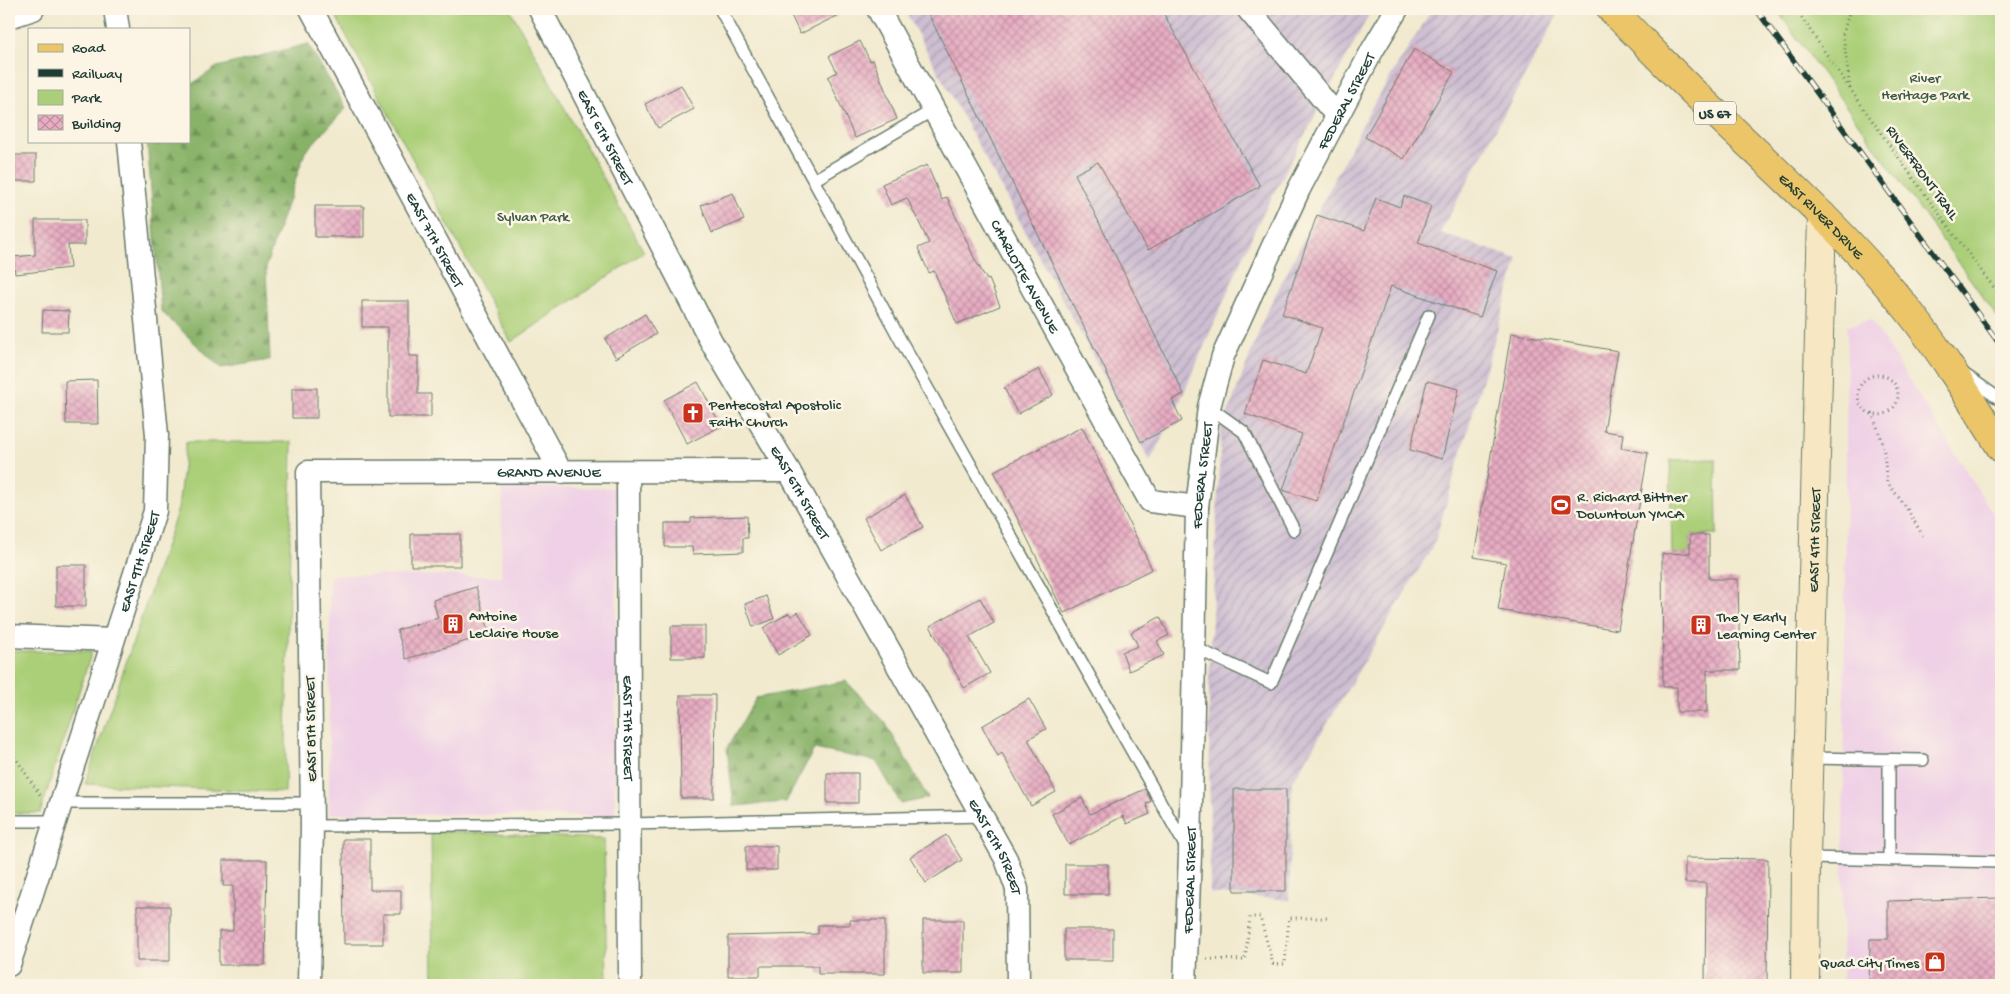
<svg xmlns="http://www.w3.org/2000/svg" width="2010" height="994" viewBox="0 0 2010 994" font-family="'Gochi Hand',sans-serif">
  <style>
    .built { fill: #efd0e6 }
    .industrial { fill: url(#industrial-furrows) }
    .forest { fill: url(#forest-firs); stroke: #54784e }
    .green { fill: #abcf78; stroke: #658656 }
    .building { fill: url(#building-cross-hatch) }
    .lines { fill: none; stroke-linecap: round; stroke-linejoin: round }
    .lane-casing { stroke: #687a6a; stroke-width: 14 }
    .street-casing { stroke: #687a6a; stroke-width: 25 }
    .secondary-casing { stroke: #687a6a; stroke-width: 30 }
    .primary-casing { stroke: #687a6a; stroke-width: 30 }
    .path { stroke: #687a6a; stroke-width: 3; stroke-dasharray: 1 4; stroke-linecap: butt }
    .lane { stroke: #fff; stroke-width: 11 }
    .street { stroke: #fff; stroke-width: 22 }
    .secondary { stroke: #f7e8c3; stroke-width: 28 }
    .primary { stroke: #ecc569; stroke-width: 28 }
    .rail-casing { stroke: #1f3d34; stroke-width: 5.5 }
    .rail { stroke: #fcf5e5; stroke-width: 4; stroke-dasharray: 11; stroke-linecap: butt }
    .labels { text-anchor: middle; stroke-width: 5; stroke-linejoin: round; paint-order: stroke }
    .shield { fill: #fcf5e5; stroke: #617469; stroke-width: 1 }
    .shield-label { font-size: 14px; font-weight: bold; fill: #1f3d34 }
    .park-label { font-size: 15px; fill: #3b5a42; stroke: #fcf5e5 }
    .street-label { font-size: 15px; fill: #1f3d34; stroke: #fcf5e5 }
    .poi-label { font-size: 15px; fill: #1f3d34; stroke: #fcf5e5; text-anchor: start }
  </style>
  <defs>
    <pattern id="industrial-furrows" width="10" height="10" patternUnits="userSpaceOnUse" patternTransform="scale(1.25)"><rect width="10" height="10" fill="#cdbed2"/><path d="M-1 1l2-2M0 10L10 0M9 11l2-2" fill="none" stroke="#a69cab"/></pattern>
    <pattern id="forest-firs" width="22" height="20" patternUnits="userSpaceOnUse" patternTransform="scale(1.25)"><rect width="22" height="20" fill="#88b268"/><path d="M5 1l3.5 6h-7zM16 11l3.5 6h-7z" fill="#6f9256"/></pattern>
    <pattern id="building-cross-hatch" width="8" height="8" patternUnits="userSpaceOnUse" patternTransform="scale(1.25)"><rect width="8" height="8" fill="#e8acc3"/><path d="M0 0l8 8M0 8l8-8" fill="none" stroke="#bb8d9f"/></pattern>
  </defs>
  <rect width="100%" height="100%" fill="#fcf5e5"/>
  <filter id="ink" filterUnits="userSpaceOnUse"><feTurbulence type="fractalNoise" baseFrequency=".02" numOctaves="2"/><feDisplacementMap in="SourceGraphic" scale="10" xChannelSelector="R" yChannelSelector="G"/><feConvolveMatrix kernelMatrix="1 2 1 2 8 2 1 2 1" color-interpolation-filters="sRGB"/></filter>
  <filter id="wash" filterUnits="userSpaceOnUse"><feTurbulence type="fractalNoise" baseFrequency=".0096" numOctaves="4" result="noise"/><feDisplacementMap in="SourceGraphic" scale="20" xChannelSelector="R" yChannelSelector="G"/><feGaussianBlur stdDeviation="1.12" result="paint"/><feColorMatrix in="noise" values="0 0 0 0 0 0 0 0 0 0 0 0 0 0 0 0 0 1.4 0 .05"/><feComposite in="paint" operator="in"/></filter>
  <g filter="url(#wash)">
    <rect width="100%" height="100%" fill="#f1eacf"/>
    <path class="built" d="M1871,320L2001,526V985H1842L1847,326Z
      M502,487L617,488L615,816L329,814L330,575L501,576Z"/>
    <path class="industrial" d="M904,9H1372L1255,229L1172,420L1150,461Z
      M1432,9H1550L1557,16L1440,233L1518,259L1435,542L1292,783L1289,900L1210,893L1209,679L1221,431L1266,313L1370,110Z"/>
    <path class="forest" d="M308,44L346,108L305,152L266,266L270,360L221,368L161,311L147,141H189V86L217,67Z
      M846,681L885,722L928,798L901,804L876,761L814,749L786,802L734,806L727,748L756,698Z"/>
    <path class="green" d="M332,9H510L644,252L511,342Z
      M1776,9H2001V322Z
      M186,442H292L285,792L85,784L178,509Z
      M1716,459L1717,534L1690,535V553L1672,554L1670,460Z
      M9,651H92L40,813H9Z
      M431,831L604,839L607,985H433Z"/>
    <g id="blocks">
      <path class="building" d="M788,9H851L800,34Z
        M926,9H1161L1260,186L1148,250L1098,162L1075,174L1184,394L1172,400L1182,421L1141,442Z
        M860,41L870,61L873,60L897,119L855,138L828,77L837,72L829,56Z
        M1414,49L1454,72L1404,159L1365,137Z
        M681,85L694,109L658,128L645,104Z
        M9,155H36V181H9Z
        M927,165L942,200L947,197L975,260L987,280L989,279L1000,306L957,324L934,271L929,273L918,248L929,243L907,198L891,205L882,184Z
        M733,193L744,220L712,233L701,205Z
        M1404,196L1431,206L1418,243L1497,271L1480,317L1391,286L1316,501L1283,490L1302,434L1245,414L1263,360L1306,374L1322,328L1282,314L1317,215L1364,231L1376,198L1400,207Z
        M315,206H364V237H315Z
        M35,220H85V245H68L70,268L15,274L13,257L35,255Z
        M362,301H409V356H418V394H431V417H388V327H362Z
        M43,310L69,311L68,332H42Z
        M645,314L656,334L616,358L605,339Z
        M1511,333L1618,351L1604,431L1623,434L1621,448L1648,453L1618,630L1498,610L1506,563L1474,557Z
        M1039,369L1053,395L1018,414L1004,388Z
        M97,380L98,424H66L65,381Z
        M1427,381L1459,389L1442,459L1410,450Z
        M698,382L721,426L687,444L664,400Z
        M292,388H317V418H292Z
        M1082,427L1152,569L1064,613L994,471Z
        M905,495L923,527L881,550L864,518Z
        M747,516L748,538H743V552L693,554L692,547H665V523H691V518Z
        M411,534H460V566H411Z
        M1690,535H1709V579H1738L1740,670H1707V712H1677V687H1663L1662,554L1690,553Z
        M56,565H86V606H56Z
        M476,587L490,634L406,659L397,630L438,618L433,600Z
        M766,596L774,619L753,627L745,604Z
        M980,598L994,623L969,637L990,673L964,688L930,626Z
        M798,612L812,635L778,655L763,628L789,613L791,616Z
        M1160,617L1169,635L1157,641L1164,655L1129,671L1122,652L1138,646L1131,632Z
        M671,626H705V658H671Z
        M680,695H715L714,798H681Z
        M1029,699L1046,729L1028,739L1056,792L1031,806L1002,753L998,756L982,726Z
        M827,773H858V803H827Z
        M1145,789L1151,801L1146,804L1150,814L1127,824L1123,816L1069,845L1052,814L1082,798L1090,814Z
        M1234,789H1286V891H1234Z
        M946,835L962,860L926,883L910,857Z
        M343,839H370V890H401V914H383V944H344Z
        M746,846H777V870H746Z
        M1685,858L1768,859L1767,985H1705L1706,883H1685Z
        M223,860H267L265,965H219V931H233V886H223Z
        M1065,864H1108V894H1065Z
        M2001,898V985H1869L1870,939H1888V901Z
        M137,906H170V961H137Z
        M850,920H885V974H818V966H760V976H728V936L818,934V925H850Z
        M923,920H963V973H923Z
        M1064,929H1113V960H1064Z"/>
    </g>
  </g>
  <g filter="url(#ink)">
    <use href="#blocks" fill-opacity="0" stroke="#687a6a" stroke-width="1"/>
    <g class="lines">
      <g class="lane-casing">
        <path id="lane" d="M720,9L901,341L1187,849
          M814,180L933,110
          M1964,374L2001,400
          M1209,407L1244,432L1294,530
          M1193,647L1271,683L1429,315
          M1808,758L1923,760
          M61,803H311
          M9,821H55
          M312,826L629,824L983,816
          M1806,858L2001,862
          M1889,860V759"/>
      </g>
      <g class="street-casing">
        <g id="street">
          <path d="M115,9L118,29"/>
          <path id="s1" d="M311,9L561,472"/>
          <path id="s2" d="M540,9L712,343L789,471L1006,859L1017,889L1018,985"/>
          <path id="s3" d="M878,9L1150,501L1197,507"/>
          <path d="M1248,9L1337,116"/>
          <path d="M9,17L33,9"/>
          <path id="s4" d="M628,472L630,985"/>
          <path d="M9,636L113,640"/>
          <path id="s5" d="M9,965L155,511L157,435L129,141"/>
          <path id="s6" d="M309,985L312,826L308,472L789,471"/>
          <path id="s7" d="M1185,985L1190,854L1197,507L1209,407L1223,356L1299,189L1373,49L1397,9"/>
        </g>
      </g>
      <g class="secondary-casing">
        <g id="secondary">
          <path id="s8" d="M1805,985L1806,858L1822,215"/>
        </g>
      </g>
      <g class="primary-casing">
        <g id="primary">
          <path id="s9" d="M1611,9C1643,41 1674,74 1707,105C1776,171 1848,235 1908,310C1943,354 1972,401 2001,448"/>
        </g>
      </g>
      <path class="path" d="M1796,9C1861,107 1930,203 2001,297
        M1850,89L1843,34L1850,9
        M1858 395a20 20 0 1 1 40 0a20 20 0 1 1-40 0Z
        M1872,413L1883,443L1887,482L1906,507L1923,536
        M9,748L40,795
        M1207,959L1245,960L1250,917H1260L1273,964H1285L1289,918H1327"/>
      <use href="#lane" class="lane"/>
      <use href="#street" class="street"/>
      <use href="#secondary" class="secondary"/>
      <use href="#primary" class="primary"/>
      <g class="rail-casing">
        <path id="rail" d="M1756,9L2001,346"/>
      </g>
      <use href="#rail" class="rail"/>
    </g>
  </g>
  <defs>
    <g id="church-square" transform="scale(1.125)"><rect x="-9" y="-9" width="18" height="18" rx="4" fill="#c8321e" stroke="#fcf5e5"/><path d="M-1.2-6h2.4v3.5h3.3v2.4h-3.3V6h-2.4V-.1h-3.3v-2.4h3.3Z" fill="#fff"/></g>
    <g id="stadium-square" transform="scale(1.125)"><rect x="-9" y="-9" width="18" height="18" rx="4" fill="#c8321e" stroke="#fcf5e5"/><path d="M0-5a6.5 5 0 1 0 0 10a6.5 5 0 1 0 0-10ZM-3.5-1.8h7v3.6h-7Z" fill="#fff"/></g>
    <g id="building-square" transform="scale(1.125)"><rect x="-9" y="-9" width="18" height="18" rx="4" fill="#c8321e" stroke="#fcf5e5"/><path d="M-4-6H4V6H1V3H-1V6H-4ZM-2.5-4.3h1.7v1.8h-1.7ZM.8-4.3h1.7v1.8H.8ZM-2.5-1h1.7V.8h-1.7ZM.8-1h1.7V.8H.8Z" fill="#fff"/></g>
    <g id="shop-square" transform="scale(1.125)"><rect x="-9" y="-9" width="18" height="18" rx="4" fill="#c8321e" stroke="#fcf5e5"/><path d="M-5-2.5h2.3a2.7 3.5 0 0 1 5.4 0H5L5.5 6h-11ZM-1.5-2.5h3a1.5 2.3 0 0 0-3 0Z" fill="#fff"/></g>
  </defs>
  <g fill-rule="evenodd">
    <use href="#church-square" x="693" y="413"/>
    <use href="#stadium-square" x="1561" y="505"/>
    <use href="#building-square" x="453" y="624"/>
    <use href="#building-square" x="1701" y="625"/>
    <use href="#shop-square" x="1935" y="962"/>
  </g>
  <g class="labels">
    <rect class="shield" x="1694" y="101.5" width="42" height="23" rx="4"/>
    <g class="shield-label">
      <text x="1715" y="118">US 67</text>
    </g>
    <g class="park-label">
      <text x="1925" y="82">River<tspan x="1925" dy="17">Heritage Park</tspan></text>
      <text x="533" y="221">Sylvan Park</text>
    </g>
    <g class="street-label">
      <text dy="5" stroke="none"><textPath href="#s7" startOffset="915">FEDERAL STREET</textPath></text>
      <text dy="5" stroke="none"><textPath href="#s2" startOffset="144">EAST 6TH STREET</textPath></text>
      <text transform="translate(1923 172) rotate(54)" y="5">RIVERFRONT TRAIL</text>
      <text dy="5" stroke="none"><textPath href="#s9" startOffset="295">EAST RIVER DRIVE</textPath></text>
      <text dy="5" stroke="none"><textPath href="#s1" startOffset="262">EAST 7TH STREET</textPath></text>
      <text dy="5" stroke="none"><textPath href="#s3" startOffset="305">CHARLOTTE AVENUE</textPath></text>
      <text dy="5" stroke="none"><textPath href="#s6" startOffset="754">GRAND AVENUE</textPath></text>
      <text dy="5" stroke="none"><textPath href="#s7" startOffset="510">FEDERAL STREET</textPath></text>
      <text dy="5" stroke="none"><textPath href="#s2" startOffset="549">EAST 6TH STREET</textPath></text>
      <text dy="5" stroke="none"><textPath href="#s8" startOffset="445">EAST 4TH STREET</textPath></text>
      <text dy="5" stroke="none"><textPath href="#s5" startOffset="424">EAST 9TH STREET</textPath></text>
      <text dy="5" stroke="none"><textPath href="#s4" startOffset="256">EAST 7TH STREET</textPath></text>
      <text transform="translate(310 729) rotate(-91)" y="5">EAST 8TH STREET</text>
      <text dy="5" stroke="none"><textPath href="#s2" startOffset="954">EAST 6TH STREET</textPath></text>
      <text dy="5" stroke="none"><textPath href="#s7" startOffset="105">FEDERAL STREET</textPath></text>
    </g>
    <g class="poi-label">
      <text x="709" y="409">Pentecostal Apostolic<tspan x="709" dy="17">Faith Church</tspan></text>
      <text x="1577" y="501">R. Richard Bittner<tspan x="1577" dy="17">Downtown YMCA</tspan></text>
      <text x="469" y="620">Antoine<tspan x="469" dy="17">LeClaire House</tspan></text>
      <text x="1717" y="621">The Y Early<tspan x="1717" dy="17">Learning Center</tspan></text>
      <text x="1919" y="967" text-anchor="end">Quad City Times</text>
    </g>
  </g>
  <rect width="2010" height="994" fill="none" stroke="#fcf5e5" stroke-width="30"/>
  <rect x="28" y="28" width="162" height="115" fill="#fcf5e5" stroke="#a4ab9e"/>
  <rect x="38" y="44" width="25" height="8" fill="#ecc569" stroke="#a4ab9e"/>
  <text x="72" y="52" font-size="15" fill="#1f3d34">Road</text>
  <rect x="38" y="69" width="25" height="8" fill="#1f3d34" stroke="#a4ab9e"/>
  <text x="72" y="78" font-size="15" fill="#1f3d34">Railway</text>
  <rect x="38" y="90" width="25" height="15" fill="#abcf78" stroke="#a4ab9e"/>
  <text x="72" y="102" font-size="15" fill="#1f3d34">Park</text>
  <rect x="38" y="115" width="25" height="15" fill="url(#building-cross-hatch)" stroke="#a4ab9e"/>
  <text x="72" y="128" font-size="15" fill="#1f3d34">Building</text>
</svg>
